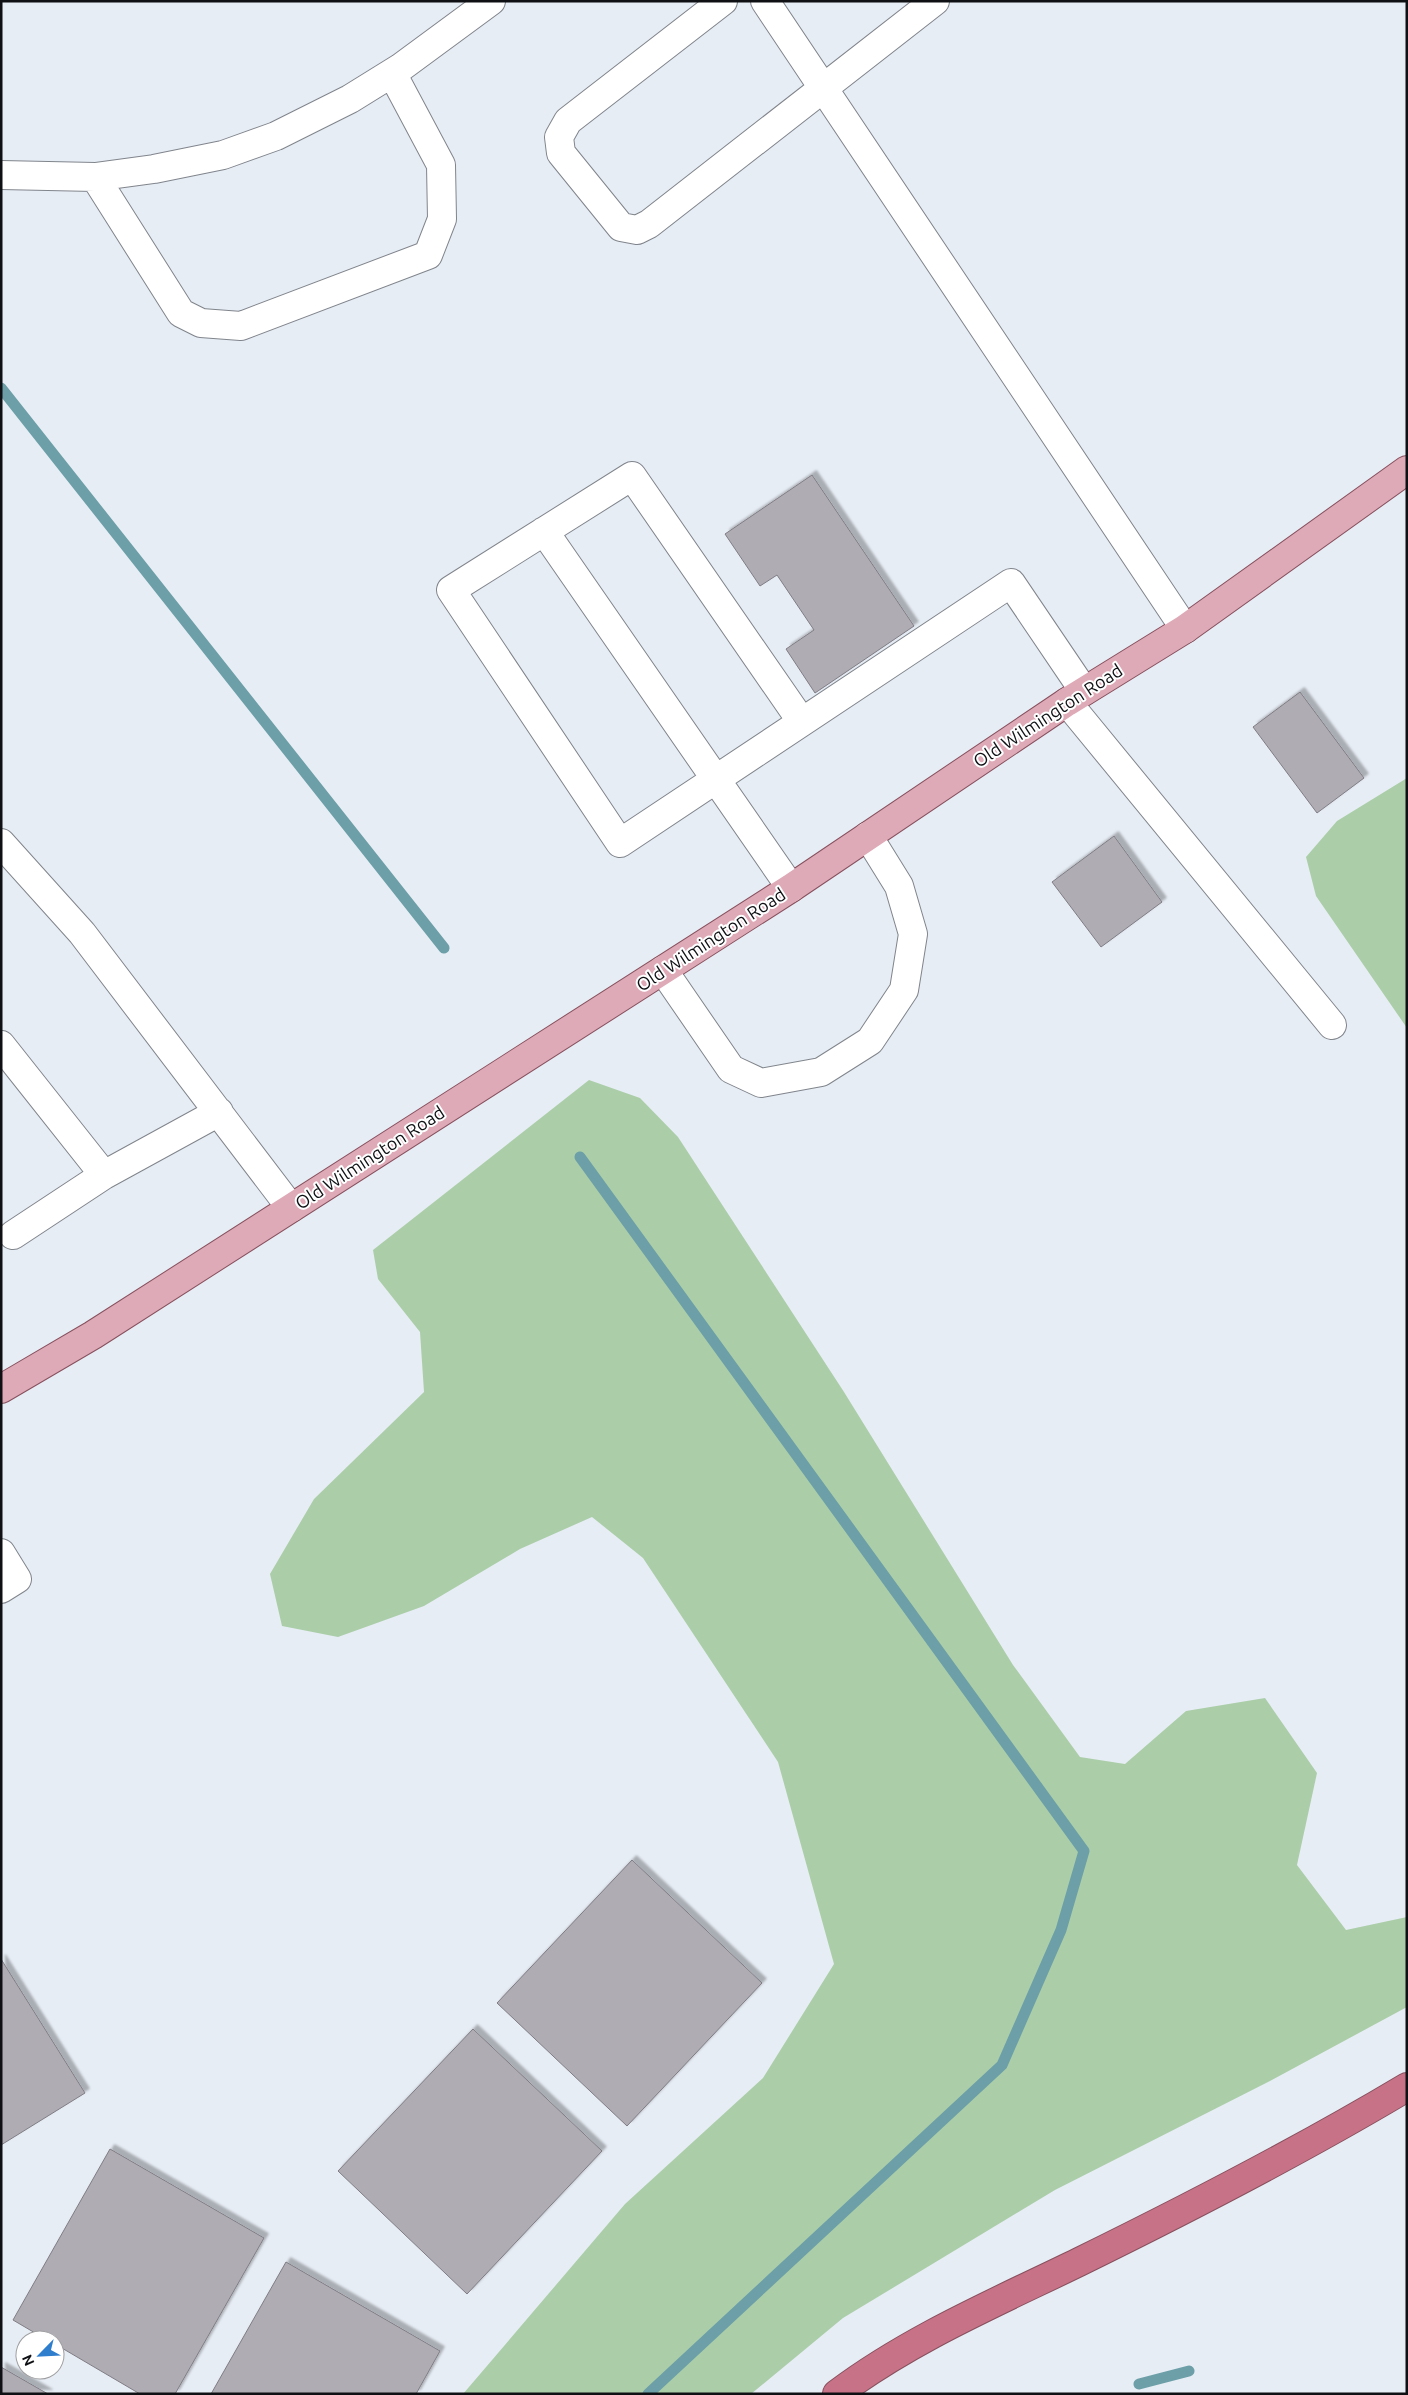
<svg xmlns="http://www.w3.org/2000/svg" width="1408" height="2395" viewBox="0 0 1408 2395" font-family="Ubuntu,sans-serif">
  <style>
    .green { fill: #abcea9 }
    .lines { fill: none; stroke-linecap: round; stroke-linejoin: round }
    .stream { stroke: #6c9fa7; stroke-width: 11 }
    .building { fill: #afacb4; stroke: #807d85; filter: url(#shadow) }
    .minor-casing { stroke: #80858c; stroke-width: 30 }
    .major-casing { stroke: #87505e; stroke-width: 30 }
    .highway-casing { stroke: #87505e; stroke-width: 30 }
    .minor { stroke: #fff; stroke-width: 28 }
    .major { stroke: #deaab7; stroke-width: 28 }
    .highway { stroke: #c87287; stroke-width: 28 }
    .labels { text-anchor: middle; stroke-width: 4; stroke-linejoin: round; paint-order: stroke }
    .street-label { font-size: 18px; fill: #0e1013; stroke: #fff }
  </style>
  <defs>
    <filter id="shadow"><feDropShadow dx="4.5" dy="-4.5" stdDeviation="1" flood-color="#0004"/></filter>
  </defs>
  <rect width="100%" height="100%" fill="#e7edf5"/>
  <path class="green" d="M1407,778V1028L1316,896L1306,857L1337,821Z
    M589,1080L640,1098L678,1137L844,1392L1013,1665L1080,1757L1125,1764L1186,1711L1265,1698L1317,1773L1297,1865L1346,1930L1407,1917V2007L1270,2081L1055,2190L843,2318L751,2394H463L625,2204L763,2078L834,1964L778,1762L643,1558L592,1517L520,1549L424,1606L338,1637L282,1626L270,1574L314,1499L424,1392L420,1332L378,1279L373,1250Z"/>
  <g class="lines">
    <path class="stream" d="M1,388L444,948
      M580,1157L1084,1851L1061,1930L1002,2065L648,2394
      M1139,2384L1189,2371"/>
  </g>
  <path class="building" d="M812,475L914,626L815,693L786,649L814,630L777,575L760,586L725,534Z
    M1300,692L1364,778L1317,813L1253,727Z
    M1114,836L1162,902L1101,947L1052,882Z
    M632,1860L762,1983L627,2126L497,2003Z
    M1,1959L85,2093L1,2145Z
    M473,2029L602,2151L467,2294L338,2171Z
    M110,2149L264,2238L175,2394H140L55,2344V2340H47L13,2320Z
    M286,2262L440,2351L416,2394H211Z
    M1,2367L48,2394H1Z"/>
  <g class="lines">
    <g class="minor-casing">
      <path id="minor" d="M723,1L568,121L559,137L561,153L621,227L637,230L649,224L935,1
        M765,1L1185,629
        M1,175L95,177L154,169L223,155L276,136L350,99L400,68L491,1
        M95,177L181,313L201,323L241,326L428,255L442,219L441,165L392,73
        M544,531L791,888
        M1067,702L1332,1025
        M802,722L632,476L451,590L620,843L1011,583L1084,691
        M1,843L82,933L291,1208
        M663,970L731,1069L761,1083L821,1072L870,1041L904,990L913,934L899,886L868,836
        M1,1045L104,1175L13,1235
        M104,1175L219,1112
        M1,1553L17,1579L1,1589"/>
    </g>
    <g class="major-casing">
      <path id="major" d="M1,1389L93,1335L791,888L1067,702L1185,629L1407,470"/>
    </g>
    <g class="highway-casing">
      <path id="highway" d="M837,2394C910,2339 997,2302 1079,2262C1191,2207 1300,2151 1407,2087"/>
    </g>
    <use href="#minor" class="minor"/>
    <use href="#major" class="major"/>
    <use href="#highway" class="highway"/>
  </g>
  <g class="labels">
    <g class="street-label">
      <text transform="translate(1048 716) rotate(-33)" y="6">Old Wilmington Road</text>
      <text transform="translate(711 940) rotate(-33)" y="6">Old Wilmington Road</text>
      <text transform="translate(370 1158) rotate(-33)" y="6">Old Wilmington Road</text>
    </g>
  </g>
  <rect width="1408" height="2395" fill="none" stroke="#0e1013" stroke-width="5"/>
  <g transform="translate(40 2355) rotate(246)"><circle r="24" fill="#ffffff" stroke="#9f9fa1"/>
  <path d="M0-4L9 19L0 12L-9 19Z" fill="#2f7dcd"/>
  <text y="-8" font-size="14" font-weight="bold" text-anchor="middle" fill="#0e1013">N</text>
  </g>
</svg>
